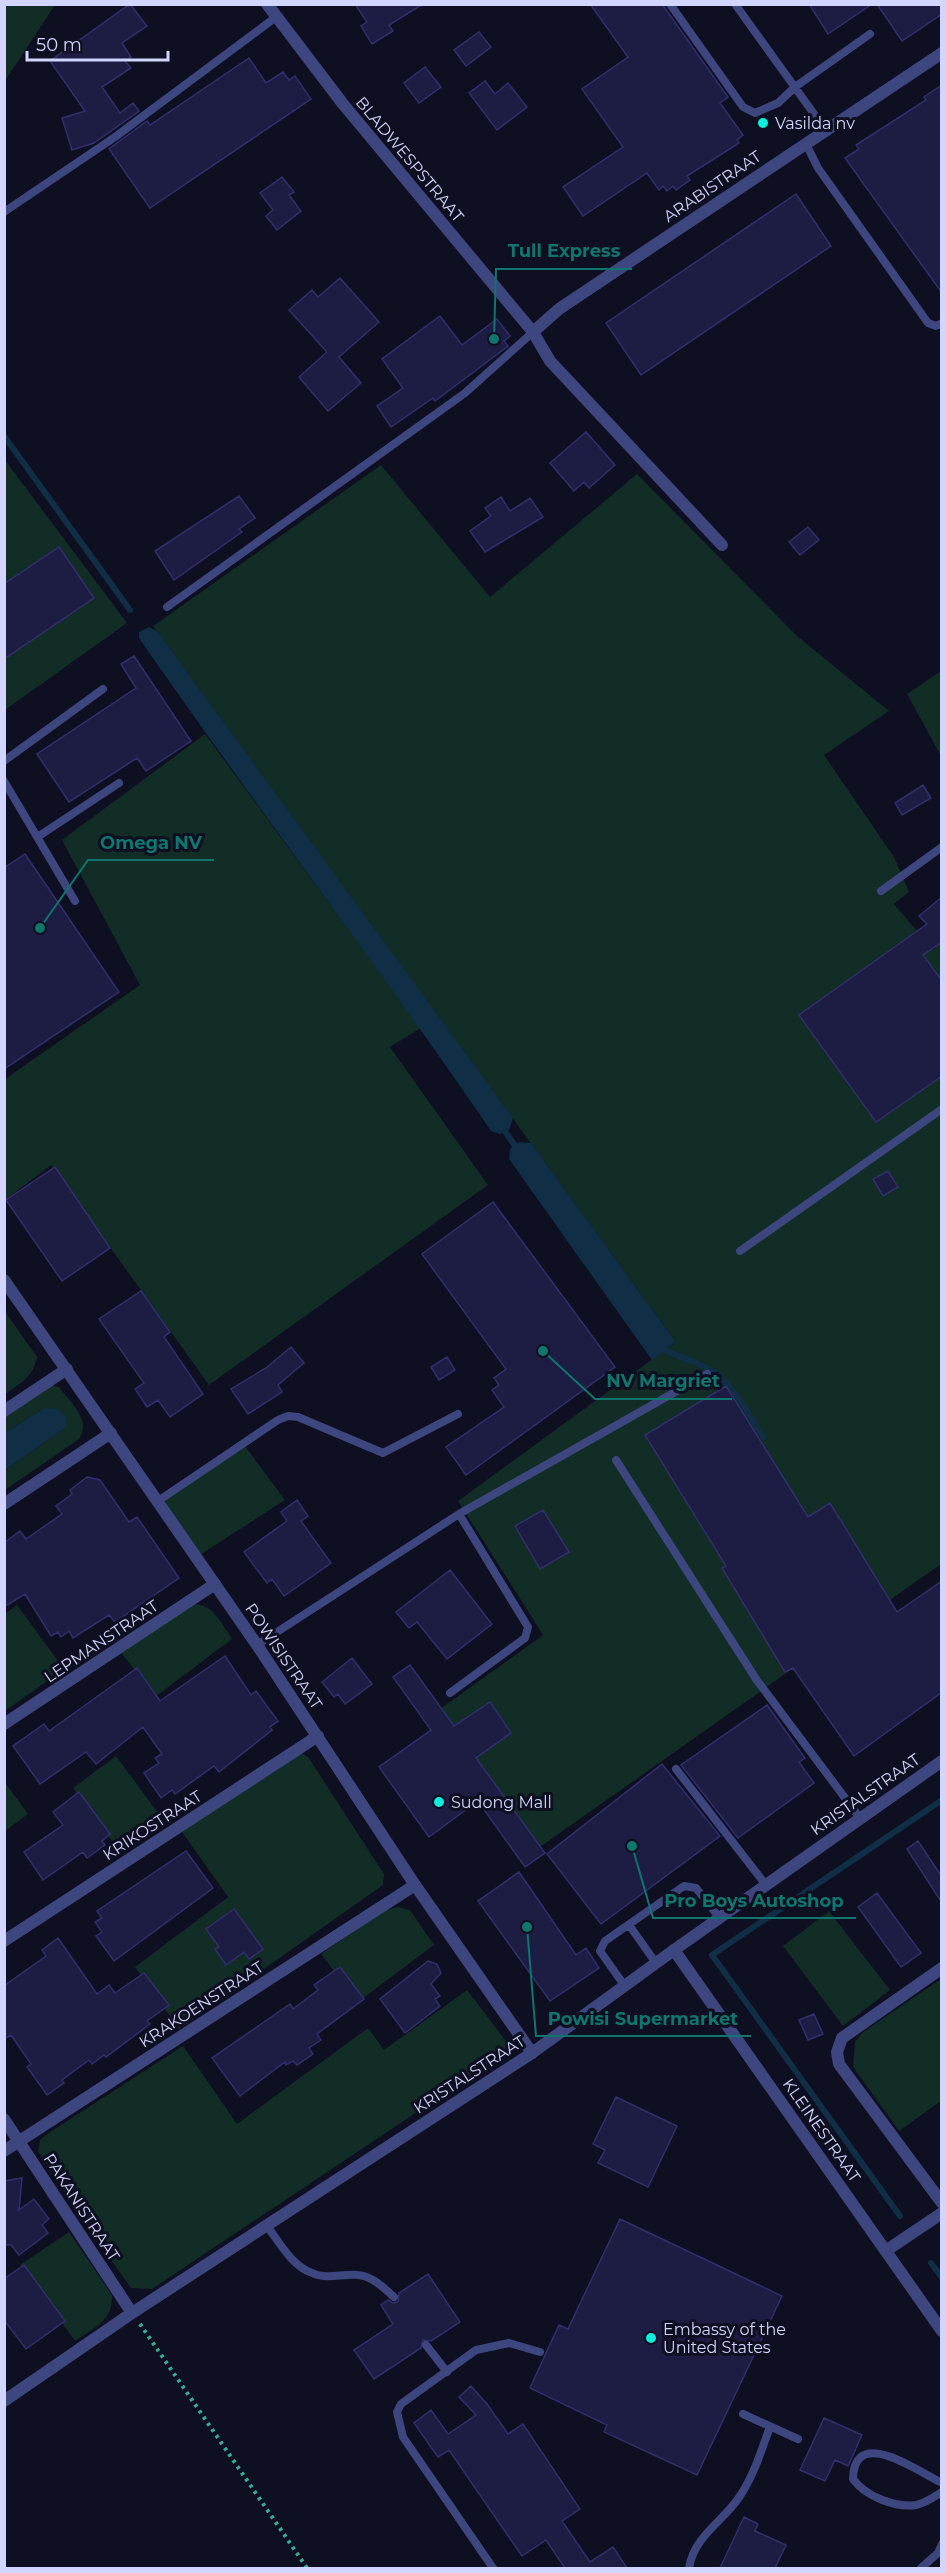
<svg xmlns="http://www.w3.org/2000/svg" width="946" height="2573" viewBox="0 0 946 2573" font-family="Montserrat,sans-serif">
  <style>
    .green { fill: #122c26 }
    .water { fill: #102e45 }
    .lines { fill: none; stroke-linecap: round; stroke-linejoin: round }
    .stream { stroke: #102e45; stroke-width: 6 }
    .building { fill: #1d1c42; stroke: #312f6d; stroke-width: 1.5 }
    .path { stroke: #35ae91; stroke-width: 4; stroke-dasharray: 3 4.5; stroke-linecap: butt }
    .service { stroke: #3d467e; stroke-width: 8 }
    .minor { stroke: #3d467e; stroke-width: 12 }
    .tertiary { stroke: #3d467e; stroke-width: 12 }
    .poi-dot { fill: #0deedd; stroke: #0f0f22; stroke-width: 2 }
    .labels { text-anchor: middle; stroke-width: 6; stroke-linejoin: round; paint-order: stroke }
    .poi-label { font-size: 16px; fill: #d2d5fd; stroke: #0f0f22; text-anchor: start }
    .street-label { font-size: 16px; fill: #d2d5fd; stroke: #0f0f22 }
    .leader { fill: none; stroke: #0f766e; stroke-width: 2 }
    .callout-dot { fill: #0f766e; stroke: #0f0f22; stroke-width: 2 }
    .callout-label { font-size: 18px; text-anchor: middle; font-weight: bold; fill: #0f766e; stroke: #0f0f22; stroke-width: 6; stroke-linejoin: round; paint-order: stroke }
  </style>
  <rect width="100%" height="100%" fill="#0f0f22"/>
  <path class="green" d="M5,4L55,5L5,81L4,5Z
    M4,459L127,623L5,710H4Z
    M381,465L490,597L637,474L797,636L889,711L824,755L894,857L909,892L894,904L933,950L941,943V1564L540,1847L440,1709L543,1635L458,1501L676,1342L153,626Z
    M941,671V756L907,694Z
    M205,734L421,1028L390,1047L488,1185L209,1385L51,1165L5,1200V1079L140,985L62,840Z
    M4,1310L37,1357C34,1376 20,1384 5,1394Z
    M51,1385L59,1387C71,1403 92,1420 79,1439L5,1490V1470L65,1428L44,1408L5,1433V1413Z
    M245,1446L285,1500L200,1555L164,1505L167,1498Z
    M192,1604C213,1603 221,1623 232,1639L155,1697L120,1651Z
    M17,1605L64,1669L5,1711V1614Z
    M300,1752L308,1757L384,1874L383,1885L179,2029L135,1967L228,1897L180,1829Z
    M116,1756L161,1817L118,1849L73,1788Z
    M4,1781L28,1814L5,1831L4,1830Z
    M398,1907L410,1910L434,1945L358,2002L321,1954L385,1910Z
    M829,1911L890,1990L843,2026L783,1946Z
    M941,1979V2101L899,2131L853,2067L855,2042L863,2032Z
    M467,1990L509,2045L504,2054L152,2289L131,2288L83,2221L38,2151L40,2140L50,2132L183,2046L237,2124L368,2028L384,2050Z
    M69,2232L112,2295C113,2321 94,2328 75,2341L20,2265Z"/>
  <path class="water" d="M149,627L157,631L513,1118L509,1130L500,1134L491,1131C377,964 254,804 139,638V632Z
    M519,1142L531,1143L676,1342L652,1360L509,1159L510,1149Z
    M44,1408L58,1409L67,1418L65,1428L5,1470V1433Z"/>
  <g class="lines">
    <path class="stream" d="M4,436L130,610
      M502,1127L518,1150
      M660,1348C675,1355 689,1360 703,1366C732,1379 747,1412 763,1437
      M900,2216L712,1955L942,1800
      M931,2263L942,2278"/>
  </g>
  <path class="building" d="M130,4L147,26L122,43L131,57L125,61L131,68L102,87L120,113L133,103L139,111L94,143L72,150L62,118L85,111L50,61Z
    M355,4H423L389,25L393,31L372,44L361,26L367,22Z
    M590,4H662L728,97L720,103L743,135L737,140L739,143L687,176L690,180L676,190L673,186L667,191L663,186L659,190L647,173L583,216L563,187L623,147L582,89L628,57Z
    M809,4H872L828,34Z
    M877,4H942V14L902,41Z
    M479,32L491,47L466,66L454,50Z
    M249,58L266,83L283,72L289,80L295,76L311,99L150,208L109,149L147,121L150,125Z
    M425,67L441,87L419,103L404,83Z
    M485,81L495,94L508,83L527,107L497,130L469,93Z
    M942,85V293L845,158L859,149L856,145L926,100L924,97Z
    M282,177L294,192L289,195L301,211L277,230L266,216L273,210L260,193Z
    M796,194L831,246L641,375L606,323Z
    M340,278L379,322L339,357L361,383L328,411L299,377L327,352L289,310L312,290L318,297Z
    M440,316L462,345L497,319L510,336L504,341L508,346L435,401L433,398L391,427L377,406L403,388L382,359Z
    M586,432L615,465L589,488L584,482L574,491L550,463Z
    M239,496L255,518L239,529L242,532L174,580L155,551Z
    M501,497L510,511L530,498L543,517L485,552L470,531L491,516L485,508Z
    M808,527L819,540L800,555L789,542Z
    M59,547L94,598L4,659V584Z
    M134,656L191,741L146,771L137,758L69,802L37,754L136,688L121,664Z
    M923,785L931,798L902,815L895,803Z
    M25,854L119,992L4,1069V868Z
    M942,897V942L923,955L942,981V1076L876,1122L799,1015L927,924L919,916Z
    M55,1167L110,1248L62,1281L6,1200Z
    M888,1171L898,1187L883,1196L873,1179Z
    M493,1202L615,1367L466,1475L446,1447L504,1407L492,1390L499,1385L494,1378L506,1369L422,1254Z
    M141,1291L170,1332L164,1337L203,1394L170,1417L158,1400L147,1407L135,1389L144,1383L99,1319Z
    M291,1347L304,1363L278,1385L282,1392L248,1414L231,1389L266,1368Z
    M447,1357L455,1370L439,1380L431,1367Z
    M726,1386L808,1517L830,1503L897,1612L942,1581V1692L854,1756L793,1668L785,1672L722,1568L726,1566L645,1435Z
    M87,1477L100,1480L129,1522L137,1517L179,1578L115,1622L109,1615L73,1638L69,1631L61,1637L58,1632L51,1636L25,1594L4,1607V1543L20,1531L26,1539L62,1514L56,1506L72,1494L70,1490Z
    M297,1500L308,1516L301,1521L331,1563L284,1596L272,1579L267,1583L244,1552L287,1521L281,1512Z
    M543,1510L569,1552L540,1569L515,1526Z
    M450,1570L492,1624L447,1659L417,1622L409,1628L396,1612Z
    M225,1656L251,1695L256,1691L278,1721L270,1727L272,1730L219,1772L214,1766L175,1794L172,1790L161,1798L144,1773L159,1763L155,1758L162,1754L143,1727L96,1764L86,1752L40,1784L13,1746L44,1724L49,1731L137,1668L160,1701Z
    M352,1658L372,1684L345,1704L338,1694L334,1697L322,1682Z
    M410,1665L454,1726L490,1702L511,1733L476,1758L545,1853L525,1867L478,1801L429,1837L379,1767L431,1730L393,1677Z
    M767,1705L805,1758L799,1762L814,1783L738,1838L681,1765Z
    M662,1764L720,1836L601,1924L547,1854Z
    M79,1792L110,1834L102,1841L105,1845L87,1858L83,1852L43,1880L24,1852L63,1825L53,1812Z
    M918,1841L942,1877V1903L907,1849Z
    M186,1851L213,1888L114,1961L96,1936L102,1932L95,1922L102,1918L97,1911Z
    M519,1872L576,1955L586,1948L599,1968L550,2001L478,1901Z
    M877,1893L921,1953L901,1967L858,1907Z
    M234,1909L263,1949L249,1959L244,1952L226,1965L215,1949L219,1947L206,1929Z
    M58,1938L97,1994L109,1985L115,1993L144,1973L169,2005L147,2021L150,2024L106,2057L104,2055L92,2064L89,2060L62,2080L64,2083L47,2095L27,2067L31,2064L11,2035L4,2039V1986L46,1956L42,1950Z
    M428,1961L437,1964L441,1973L431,1984L440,1996L435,1999L440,2006L405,2033L380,1999Z
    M340,1967L364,1999L317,2034L321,2040L309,2048L313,2054L297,2065L293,2061L286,2065L285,2062L240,2096L212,2058L290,2004L293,2009L318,1990L314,1985Z
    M814,2014L823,2034L808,2040L799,2020Z
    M616,2097L677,2126L648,2187L598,2163L605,2150L593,2144Z
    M22,2178L19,2210L34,2199L49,2219L42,2225L48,2233L19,2255L11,2245H4V2181Z
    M620,2219L782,2296L697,2475L604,2432L607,2425L530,2388L559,2325L568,2329Z
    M24,2265L65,2321L26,2349L4,2320V2279Z
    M428,2274L460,2322L431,2341L423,2340L421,2348L374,2379L354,2350L393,2324L381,2305L388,2300L393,2303L398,2302L399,2293Z
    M471,2386L487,2404L508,2434L523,2424L580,2509L562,2521L590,2562L613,2547L627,2568H565L546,2540L522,2556L449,2450L438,2457L414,2423L431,2410L448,2434L476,2415L459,2397Z
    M824,2418L862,2435L848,2466L835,2460L825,2481L800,2470Z
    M744,2517L758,2524L755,2531L786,2545L775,2568H720Z"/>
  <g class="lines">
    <path class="path" d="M140,2324L307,2568"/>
    <path class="service" d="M670,4L743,107L755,113L778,103L795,87L870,34
      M735,4L827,132
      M806,144L818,168L928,323L936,326L942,323
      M4,212L115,137L276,17
      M167,607L465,393L533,332
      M4,761L103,689
      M4,781L75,901
      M39,836L119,783
      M881,891L942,847
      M740,1251L942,1109
      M616,1460L756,1679L860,1818
      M158,1501L278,1420L288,1416L298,1417L383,1453L458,1414
      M459,1514L707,1374
      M257,1645L459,1514L528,1627L525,1638L450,1693
      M676,1769L766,1885
      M629,1925L656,1963
      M624,1985L600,1951L605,1941L684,1886L696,1888L719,1917
      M267,2226C279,2242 292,2266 312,2273C327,2280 343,2273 358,2275C372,2276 384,2288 394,2297
      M426,2345L447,2372
      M743,2414L798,2439
      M942,2483C917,2471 854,2425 853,2479C865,2496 895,2508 916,2505C926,2503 934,2497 942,2492
      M493,2568L403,2437L397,2412L401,2404L476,2350L509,2343L540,2352
      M689,2568C694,2536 723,2522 740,2496C754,2475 761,2451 770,2427
      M921,2568L938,2553L942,2544"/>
    <path class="minor" d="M267,4L343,104L533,332L550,361L722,545
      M533,332L559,309L942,53
      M4,1411L67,1369
      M4,1504L111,1433
      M4,1724L215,1584
      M4,1941L318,1736
      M674,1950L942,2331
      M942,1968L842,2038L837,2052L839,2064L942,2203
      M4,2119L132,2313
      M4,2151L415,1885
      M887,2250L942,2213
      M4,2401L132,2313L532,2053"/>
    <path class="tertiary" d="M4,1280L257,1645L415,1885L532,2053L674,1950L942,1761"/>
  </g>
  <g class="poi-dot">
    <circle cx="763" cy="123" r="6"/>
    <circle cx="439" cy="1802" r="6"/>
    <circle cx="651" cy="2338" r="6"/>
  </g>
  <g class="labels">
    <g class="poi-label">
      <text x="775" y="129">Vasilda nv</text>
      <text x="451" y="1808">Sudong Mall</text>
      <text x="663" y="2335">Embassy of the<tspan x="663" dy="18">United States</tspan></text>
    </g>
    <g class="street-label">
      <text transform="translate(410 159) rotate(50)" y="6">BLADWESPSTRAAT</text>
      <text transform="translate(712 186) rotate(-34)" y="6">ARABISTRAAT</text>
      <text transform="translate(101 1641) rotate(-34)" y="6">LEPMANSTRAAT</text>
      <text transform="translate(284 1656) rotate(56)" y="6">POWISISTRAAT</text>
      <text transform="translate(865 1794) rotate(-35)" y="6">KRISTALSTRAAT</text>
      <text transform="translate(152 1825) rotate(-33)" y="6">KRIKOSTRAAT</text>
      <text transform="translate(201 2004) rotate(-33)" y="6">KRAKOENSTRAAT</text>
      <text transform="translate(469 2074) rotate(-33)" y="6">KRISTALSTRAAT</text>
      <text transform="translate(822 2130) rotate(55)" y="6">KLEINESTRAAT</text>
      <text transform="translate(82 2207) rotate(57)" y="6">PAKANISTRAAT</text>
    </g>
  </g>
  <path class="leader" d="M494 339L496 269H632M40 928L88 860H214M543 1351L595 1399H732M632 1846L653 1918H856M527 1927L536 2036H751"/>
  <g class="callout-dot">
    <circle cx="494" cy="339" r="6"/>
    <circle cx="40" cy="928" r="6"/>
    <circle cx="543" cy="1351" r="6"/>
    <circle cx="632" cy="1846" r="6"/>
    <circle cx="527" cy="1927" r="6"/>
  </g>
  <g class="callout-label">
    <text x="564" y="257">Tull Express</text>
    <text x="151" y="849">Omega NV</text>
    <text x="663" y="1387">NV Margriet</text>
    <text x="754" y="1907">Pro Boys Autoshop</text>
    <text x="643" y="2025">Powisi Supermarket</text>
  </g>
  <rect width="946" height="2573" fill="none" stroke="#d2d5fd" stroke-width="12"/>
  <path d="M27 51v9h141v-9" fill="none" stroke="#d2d5fd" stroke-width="3"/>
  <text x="36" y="51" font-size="18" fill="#d2d5fd" stroke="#0f0f22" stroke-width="4.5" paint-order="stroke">50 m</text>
</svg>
